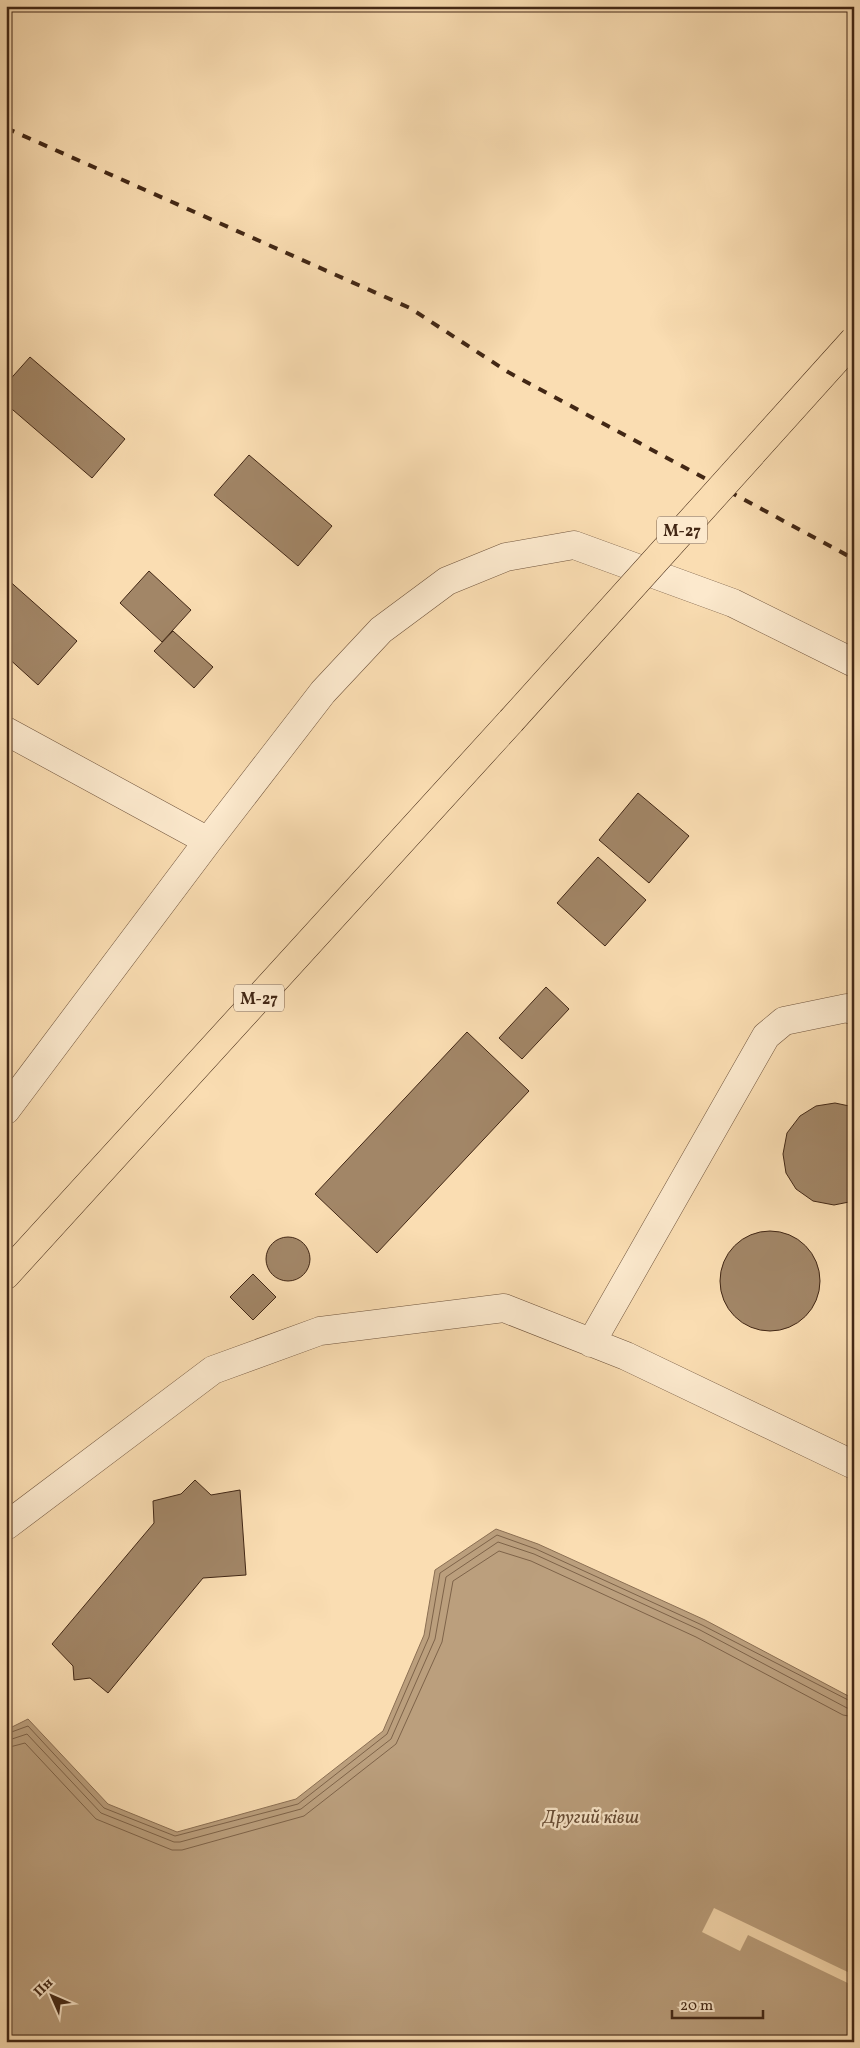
<svg xmlns="http://www.w3.org/2000/svg" width="860" height="2048" viewBox="0 0 860 2048" font-family="Vollkorn,serif">
  <style>
    .water { fill: #bb9f7d; stroke: #8b6f53 }
    .pier { fill: #faddb2 }
    .lines { fill: none; stroke-linecap: round; stroke-linejoin: round }
    .shore { stroke: #7e6349; stroke-width: 1 }
    .building { fill: #a28667; stroke: #422715 }
    .minor-casing { stroke: #70543c; stroke-width: 29 }
    .major-casing { stroke: #422715; stroke-width: 29 }
    .minor { stroke: #fce9cd; stroke-width: 28 }
    .major { stroke: #faddb2; stroke-width: 28 }
    .rail { stroke: #422715; stroke-width: 4; stroke-dasharray: 9 9; stroke-linecap: butt }
    .major-bridge-casing { stroke: #422715; stroke-width: 29; stroke-linecap: butt }
    .major-bridge { stroke: #faddb2; stroke-width: 28 }
    .labels { text-anchor: middle; stroke-width: 4.5; stroke-linejoin: round; paint-order: stroke }
    .shield { fill: #fce9cd; stroke: #7a614c; stroke-width: 1 }
    .shield-label { font-size: 16px; font-weight: bold; fill: #422715 }
    .water-label { font-size: 19px; font-style: italic; fill: #664b34; stroke: #fce9cd }
  </style>
  <rect width="100%" height="100%" fill="#faddb2"/>
  <filter id="stains"><feTurbulence type="fractalNoise" baseFrequency=".004" numOctaves="4"/><feColorMatrix values="0 0 0 0 .2 0 0 0 0 .09 0 0 0 0 .02 0 0 0 .5 -.17"/></filter>
  <radialGradient id="worn" r=".72"><stop offset=".6" stop-color="#630" stop-opacity="0"/><stop offset="1" stop-color="#630" stop-opacity=".3"/></radialGradient>
  <path class="water" d="M496,1529L538,1544L705,1620L854,1699V2042H6V1730L28,1719L108,1804L177,1832L296,1799L383,1731L424,1635L435,1570Z"/>
  <path class="pier" d="M714,1908L854,1975V1986L748,1935L740,1951L702,1932Z"/>
  <g class="lines">
    <path class="shore" d="M6,1734L28,1726L104,1808L175,1836L298,1804L387,1734L429,1637L440,1573L497,1535L536,1549L702,1625L854,1703
      M6,1741L27,1734L101,1813L174,1842H180L301,1809L391,1739L435,1639L446,1577L498,1542L534,1554L700,1630L847,1708L854,1709
      M6,1748L25,1743L96,1819L172,1850H182L304,1816L396,1744L442,1642L453,1581L499,1551L531,1561L696,1637L843,1715L854,1717"/>
  </g>
  <path class="building" d="M30,357L125,439L92,478L6,404V384Z
    M249,455L332,526L298,566L214,495Z
    M149,571L191,610L162,642L120,603Z
    M6,578L77,641L38,685L6,656Z
    M173,631L213,667L194,688L154,651Z
    M638,793L689,836L649,883L599,840Z
    M598,857L646,900L605,946L557,903Z
    M546,987L569,1009L522,1059L499,1038Z
    M467,1032L529,1091L377,1253L315,1194Z
    M835,1103L854,1107V1201L834,1205L813,1201L796,1189L786,1173L783,1154L787,1133L800,1116L816,1106Z
    M720 1281a50 50 0 1 1 100 0a50 50 0 1 1-100 0Z
    M266 1259a22 22 0 1 1 44 0a22 22 0 1 1-44 0Z
    M253,1274L276,1297L253,1320L230,1297Z
    M195,1480L211,1495L240,1490L246,1575L203,1578L108,1693L90,1678L74,1680L73,1666L52,1644L154,1523L153,1501L181,1494Z"/>
  <g class="lines">
    <g class="minor-casing">
      <path id="minor" d="M6,731L208,841
        M6,1110L208,841L323,692L381,630L447,581L506,557L574,545L733,603L854,663
        M591,1343L766,1036L784,1021L847,1008L854,1011
        M6,1526L213,1370L320,1331L504,1308L626,1356L854,1465"/>
    </g>
    <g class="major-casing">
      <path id="major" d="M6,1275L511,721"/>
    </g>
    <use href="#minor" class="minor"/>
    <use href="#major" class="major"/>
    <path class="rail" d="M6,128L410,308L508,372L854,559"/>
    <g class="major-bridge-casing">
      <path id="major-bridge" d="M511,721L854,340"/>
    </g>
    <use href="#major-bridge" class="major-bridge"/>
  </g>
  <g class="labels">
    <g class="shield">
      <rect x="657" y="516.5" width="50" height="27" rx="4"/>
      <rect x="234" y="984.5" width="50" height="27" rx="4"/>
    </g>
    <g class="shield-label">
      <text x="682" y="536">М-27</text>
      <text x="259" y="1004">М-27</text>
    </g>
    <g class="water-label">
      <text x="591" y="1823">Другий ківш</text>
    </g>
  </g>
  <rect width="860" height="2048" fill="none" stroke="#faddb2" stroke-width="25"/>
  <rect x="8" y="8" width="845" height="2033" fill="none" stroke="#422715" stroke-width="2.5"/>
  <rect x="12" y="12" width="835" height="2023" fill="none" stroke="#422715"/>
  <g transform="translate(52 1996) rotate(315)" stroke="#fce9cd" stroke-width="4" paint-order="stroke">
  <path d="M0-4L9 19L0 12L-9 19Z" fill="#422715"/>
  <text y="-8" font-size="14" font-weight="bold" text-anchor="middle" fill="#422715">Пн</text>
  </g>
  <path d="M672 2010v8h91v-8" fill="none" stroke="#422715" stroke-width="2.5"/>
  <text x="680" y="2010" font-size="15" fill="#422715" stroke="#fce9cd" stroke-width="4" paint-order="stroke">20 m</text>
  <rect width="100%" height="100%" filter="url(#stains)"/>
  <rect width="100%" height="100%" fill="url(#worn)"/>
</svg>
